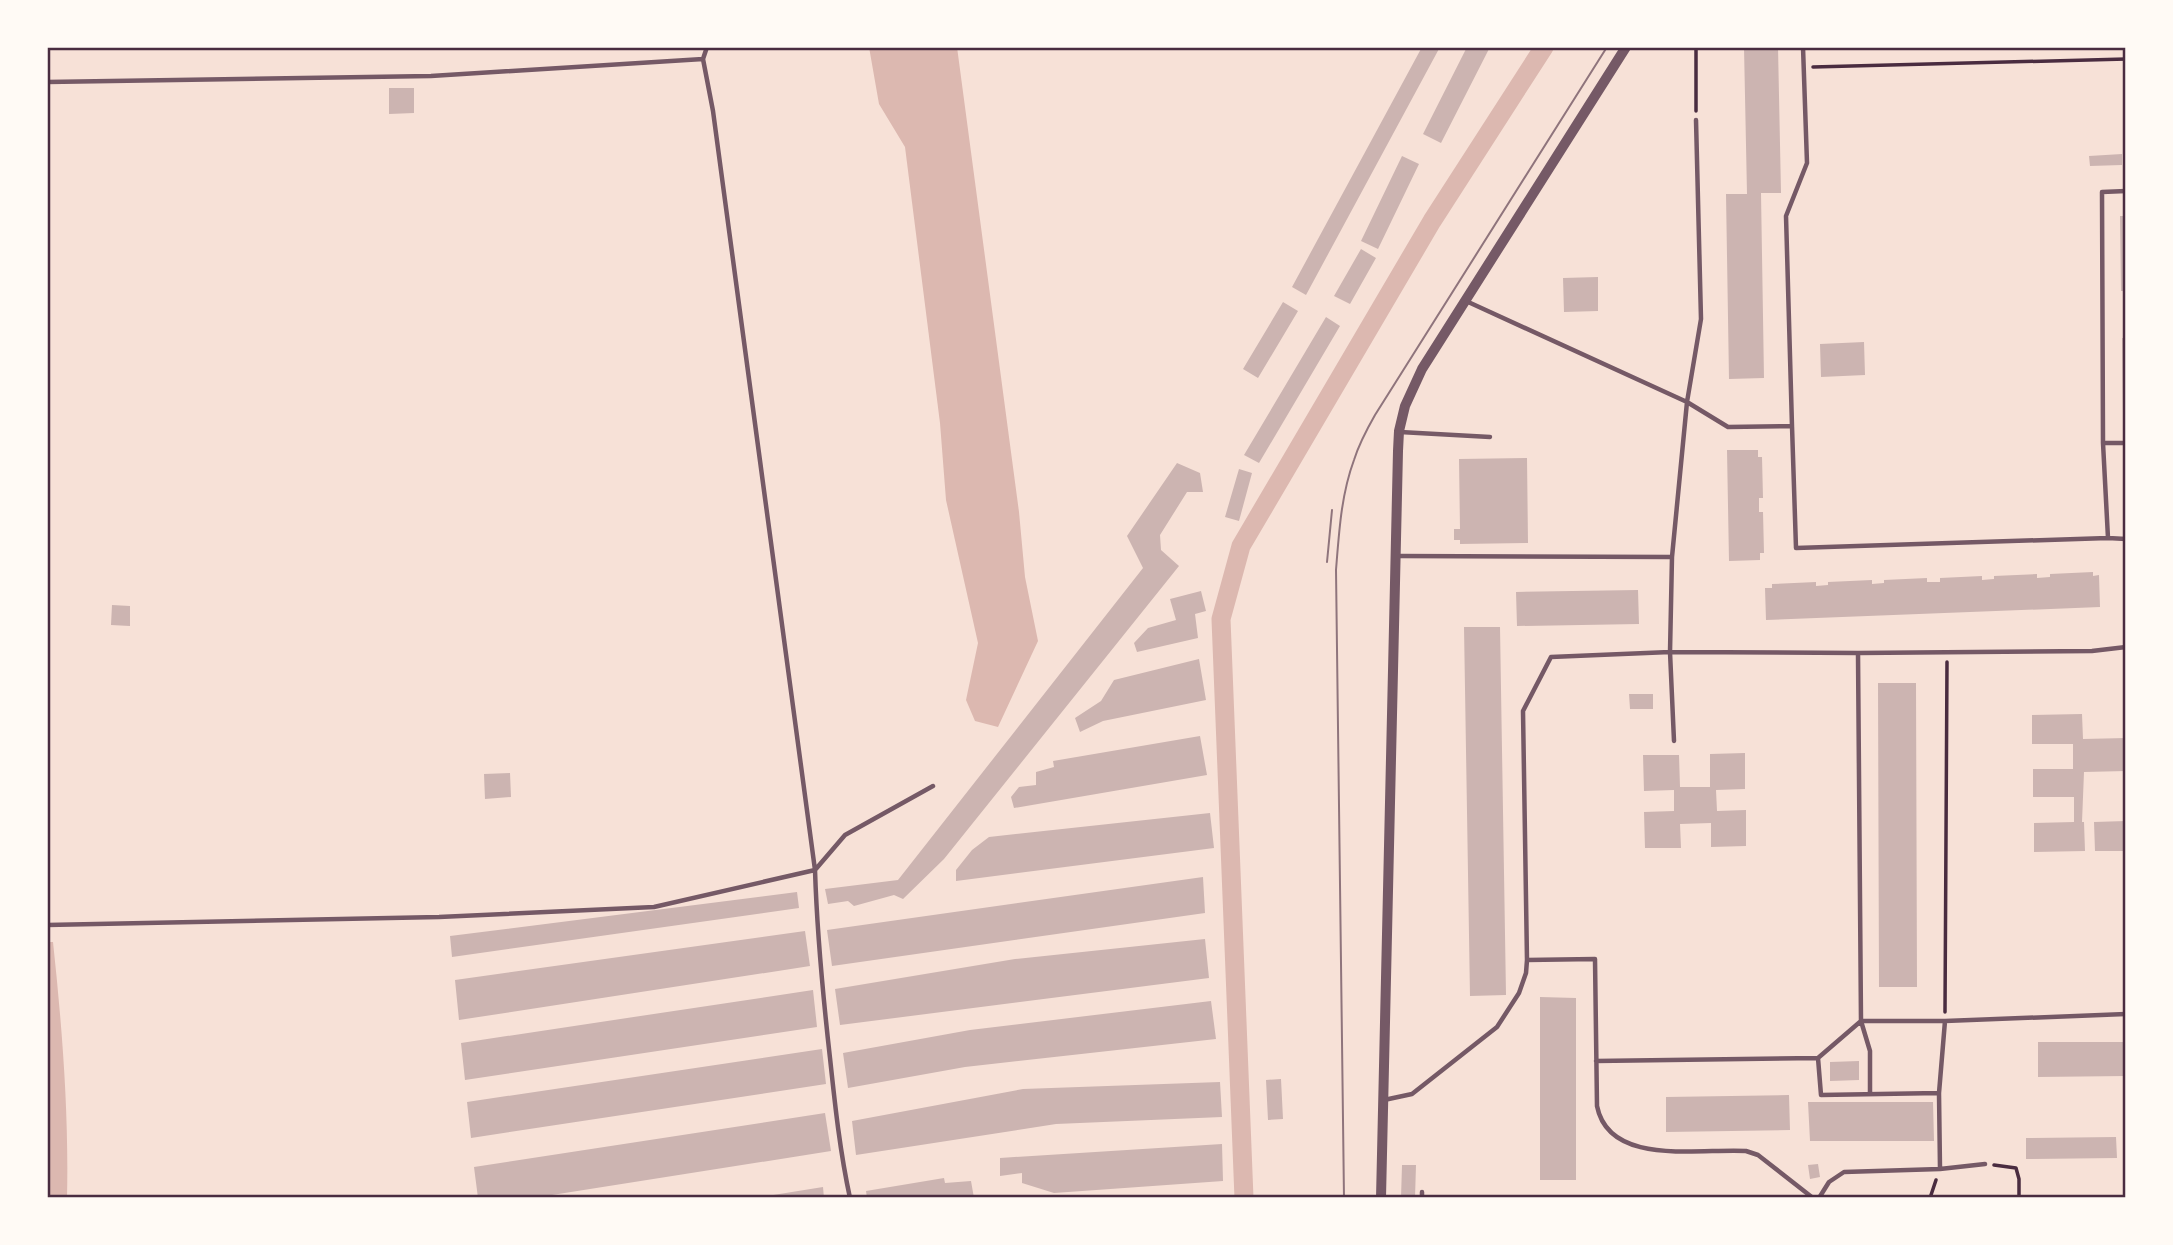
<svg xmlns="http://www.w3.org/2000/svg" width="2173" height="1245" viewBox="0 0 2173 1245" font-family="'Noto Sans',sans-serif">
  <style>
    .water { fill: #dcb8b0 }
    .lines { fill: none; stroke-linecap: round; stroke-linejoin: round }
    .canal { stroke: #dcb8b0; stroke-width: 19 }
    .building { fill: #ccb4b1 }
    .path { stroke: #4a2c40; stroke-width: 3.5 }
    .service { stroke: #755966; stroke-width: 4.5 }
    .tertiary { stroke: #755966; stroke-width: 10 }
    .tram { stroke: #8f747c; stroke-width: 2 }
    .neatline { fill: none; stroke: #4a2c40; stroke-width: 2.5 }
  </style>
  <rect width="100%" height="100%" fill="#f7e1d7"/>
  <path class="water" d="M869,47H957L1019,512L1025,577L1038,641L998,727L975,721L966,700L978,643L946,500L940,423L905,147L879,104Z
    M47,942H53C62,1026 69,1113 67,1198H47Z"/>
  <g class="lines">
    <path class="canal" d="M1244,1198L1221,619L1241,546L1432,221L1544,47"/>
  </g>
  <path class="building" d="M1422,47H1440L1306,295L1292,287Z
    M1467,47H1490L1441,143L1423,134Z
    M1744,47H1778L1781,193H1761L1764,378L1729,379L1726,194H1747Z
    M389,88H414V113L389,114Z
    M2122,154V165L2090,166L2089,156Z
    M1402,156L1419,164L1378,249L1361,241Z
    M2120,216H2126V291H2121Z
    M1361,249L1376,258L1350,304L1334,296Z
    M1598,277V311L1564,312L1563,278Z
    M1283,302L1298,311L1258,378L1243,369Z
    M1326,317L1340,326L1259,463L1244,455Z
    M2122,338H2126V413H2123Z
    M1864,342L1865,375L1821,377L1820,344Z
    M1727,450H1758V457H1762L1763,498H1759V512H1763L1764,553H1760V560L1729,561Z
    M1527,458L1528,543L1460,544V540H1454V529H1460L1459,459Z
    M1177,463L1200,473L1203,492H1187L1160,535L1161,550L1179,566L944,859L903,899L894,895L854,906L848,901L828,904L825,889L898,880L1143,568L1127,536Z
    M1239,469L1252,473L1239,521L1225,517Z
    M2093,572V576L2099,575L2100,607L1766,620L1765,588H1772V584L1816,582V586L1828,585V582L1872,580V584L1884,583V580L1927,578V582H1940V578L1982,576V580L1994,579V576L2037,574V578L2050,577V574Z
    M1638,590L1639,624L1517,626L1516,592Z
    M1201,591L1206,611L1195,614L1198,638L1137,652L1134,643L1148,628L1176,620L1170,599Z
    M112,605L130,606V626L111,625Z
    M1464,627H1500L1506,995L1470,996Z
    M1199,659L1206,700L1103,721L1080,732L1075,718L1101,701L1114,680Z
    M1878,683H1916L1917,987H1879Z
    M1629,694H1653V709H1630Z
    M2082,714L2083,739L2126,738V771L2084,772L2082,822H2084L2085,851L2034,852V823L2074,822V797H2033V769H2073V744H2032V715Z
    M1200,736L1207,775L1014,808L1011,797L1019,787L1036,785V772L1054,767L1053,761Z
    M1745,753V789L1716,790L1717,811L1746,810V846L1711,847V823L1680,824L1681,848H1645L1644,812L1674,811V790L1644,791L1643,755H1679L1680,787H1710V754Z
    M510,773L511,797L485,799L484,774Z
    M1210,813L1214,848L956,881V870L972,850L989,837Z
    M2126,821V851H2095L2094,822Z
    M1203,877L1205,913L832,966L827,930Z
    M797,892L799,908L452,957L450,936Z
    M805,931L810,966L459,1020L455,980Z
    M1205,939L1209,978L840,1025L835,989L1015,959Z
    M813,990L817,1027L465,1080L461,1043Z
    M1540,997L1576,998V1180H1540Z
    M1211,1001L1216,1039L965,1067L848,1088L843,1053L970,1030Z
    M2038,1042H2126V1076L2038,1077Z
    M822,1049L826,1084L471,1138L467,1102Z
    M1859,1061V1080L1830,1081V1062Z
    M1281,1079L1283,1119L1268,1120L1266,1080Z
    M1220,1082L1222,1117L1056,1124L856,1155L852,1121L1023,1089Z
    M1789,1095L1790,1130L1666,1132V1097Z
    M1808,1102H1933L1934,1141H1810Z
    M825,1113L831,1151L533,1198H478L474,1167Z
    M2116,1137L2117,1158L2026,1159V1138Z
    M1222,1144L1223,1181L1054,1193L1022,1183V1173L1000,1176V1158Z
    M1818,1164L1820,1177L1810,1179L1808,1165Z
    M1402,1165H1416L1415,1198H1401Z
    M944,1178L945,1183L971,1181L974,1198H867L866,1191Z
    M823,1187L824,1198H767V1196Z"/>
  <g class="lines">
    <path class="path" d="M1696,47V111
      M1813,67L2126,59
      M1945,1012L1947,662
      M1994,1165L2016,1168L2019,1179V1198
      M1930,1198L1936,1180"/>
    <path class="service" d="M707,47L703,59L713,111L815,870C817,933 823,996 830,1058C835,1105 840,1152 850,1198
      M47,82L431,76L703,59
      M1466,301L1687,402L1728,427L1792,426L1796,548L2108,538L2126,539
      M1792,426L1786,216L1807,163L1803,47
      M1400,432L1490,437
      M2103,443H2126
      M2108,538L2103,443L2102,192L2126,191
      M1398,556L1672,557L1670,652L1674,741
      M1672,557L1687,402L1701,319L1696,120
      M1858,653L1861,1021H1945L2126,1014
      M47,925L439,917L654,907L815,870L845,835L933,786
      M1527,960L1595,959L1597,1106C1609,1167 1700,1148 1746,1151L1758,1155L1813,1198
      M1818,1058L1821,1095L1939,1093
      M1596,1061L1818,1058L1861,1021L1870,1051V1094
      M1384,1100L1412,1094L1497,1027L1519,993L1526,973L1527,960L1523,711L1551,657L1670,652L1858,653L2092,651L2126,647
      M1940,1169L1939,1093L1945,1021
      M1422,1198V1192
      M1819,1198L1829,1182L1844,1172L1940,1169L1985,1164"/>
    <path class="tertiary" d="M1381,1198L1398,451L1399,431L1405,406L1422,369L1626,47"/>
    <path class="tram" d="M1327,562L1332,510
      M1344,1198L1336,570C1339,533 1341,495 1354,460C1359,444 1367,429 1375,415L1607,47"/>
  </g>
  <rect width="2173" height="1245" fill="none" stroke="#fffaf5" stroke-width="98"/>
  <rect x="49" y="49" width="2075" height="1147" class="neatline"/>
</svg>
